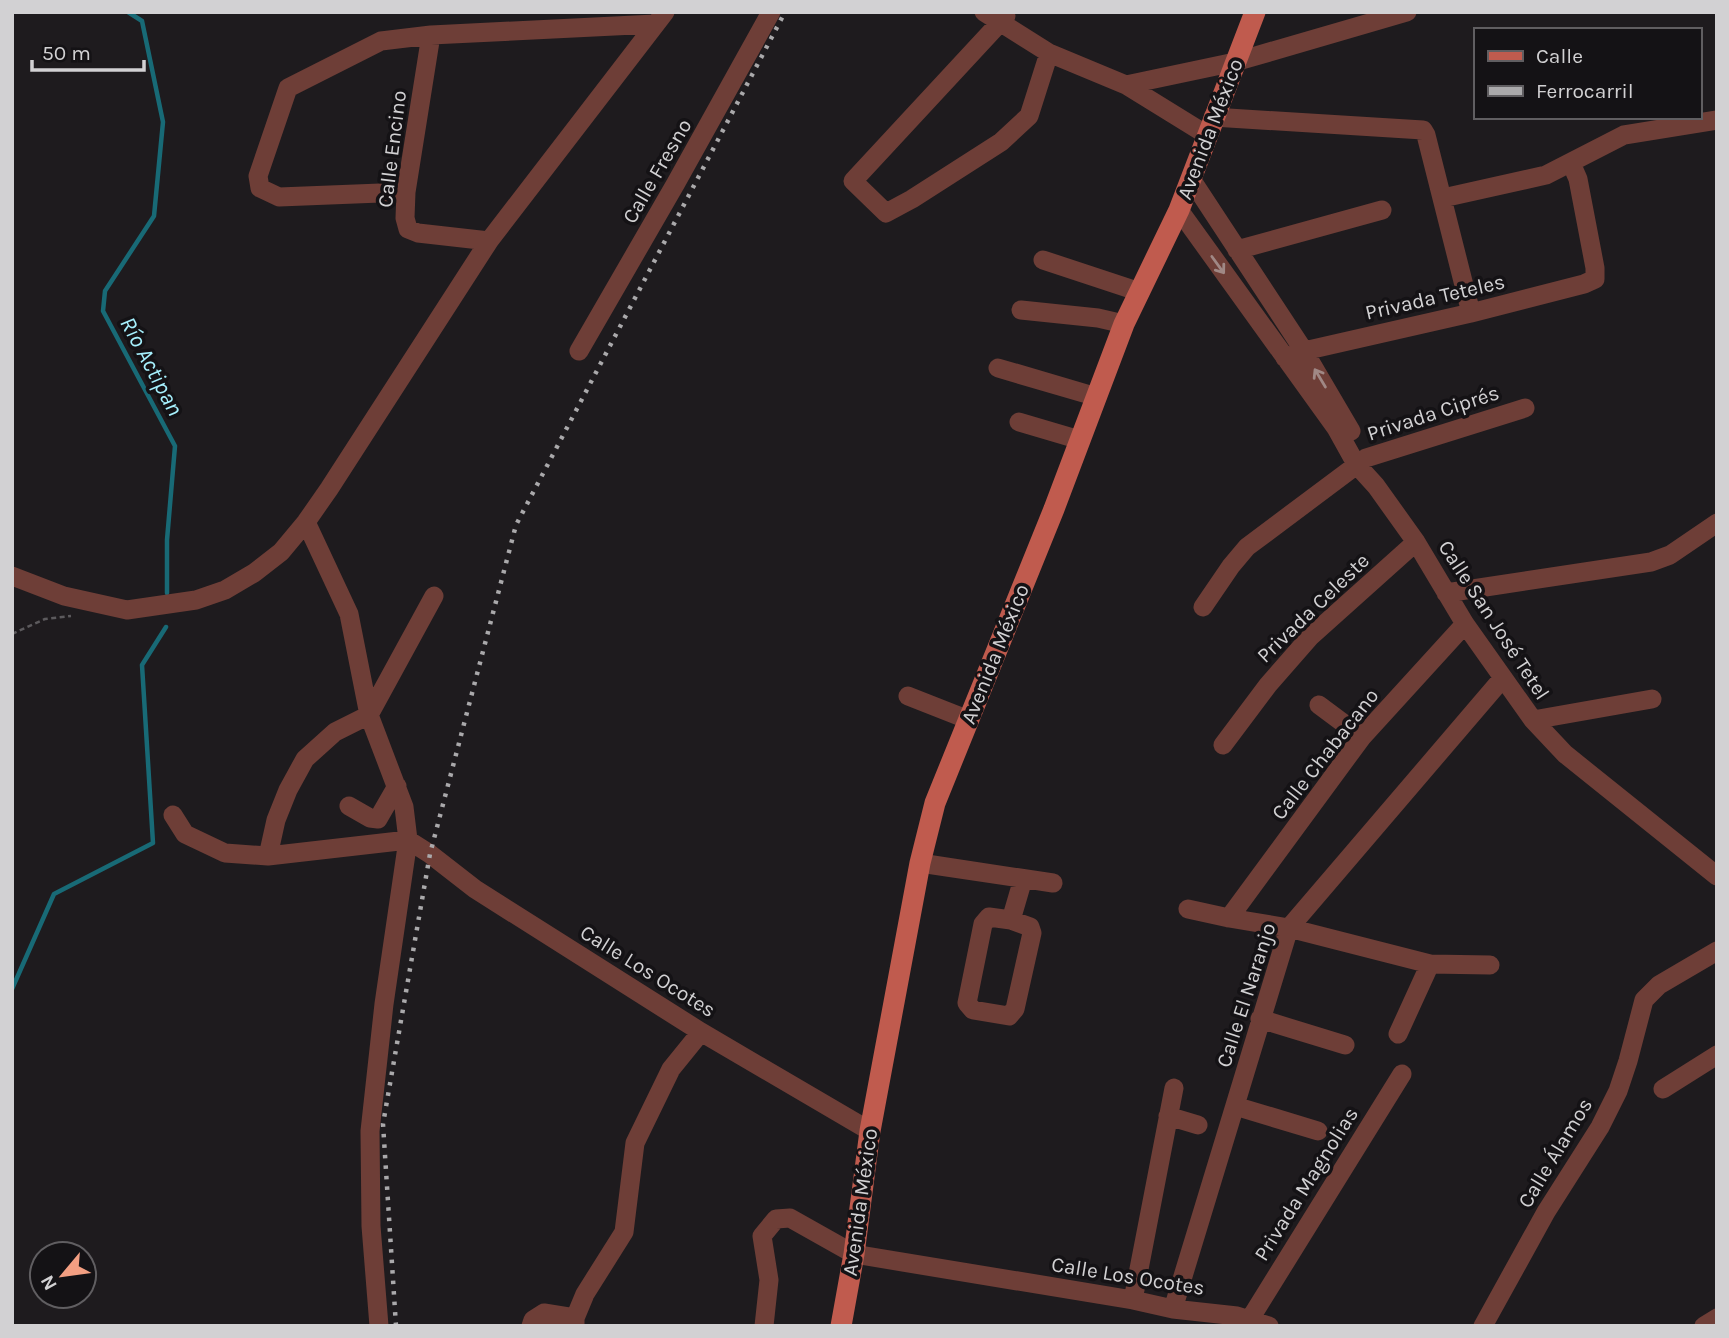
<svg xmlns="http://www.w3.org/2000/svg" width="1729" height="1338" viewBox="0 0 1729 1338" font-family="Karla,sans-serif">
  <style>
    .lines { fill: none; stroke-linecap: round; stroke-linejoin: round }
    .stream { stroke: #186a76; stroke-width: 4.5 }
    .path { stroke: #5c5a5d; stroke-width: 2.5; stroke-dasharray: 5 3.5; stroke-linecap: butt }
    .minor { stroke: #6e3e37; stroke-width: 19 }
    .major { stroke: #c05b4e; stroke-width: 21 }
    .rail { stroke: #aaa9ab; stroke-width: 4.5; stroke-dasharray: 3.5 7; stroke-linecap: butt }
    .oneway { stroke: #a08885 }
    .labels { text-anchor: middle; stroke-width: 7; stroke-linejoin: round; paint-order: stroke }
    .street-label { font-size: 21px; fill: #d2d1d3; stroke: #141215 }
    .water-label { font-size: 23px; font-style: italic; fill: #a6f0fd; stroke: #141215 }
  </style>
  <rect width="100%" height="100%" fill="#1e1b1e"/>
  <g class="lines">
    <path class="stream" d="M128,12L142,21L163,122L154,216L105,291L103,311L175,446L167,540V593
      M12,989L54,894L153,843L142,665L166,627"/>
    <path class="path" d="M12,634L45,619L71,616"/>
    <path class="minor" d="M984,12L1049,53L1126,85L1235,62L1407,12
      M1006,16L853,181L886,213L912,199L1001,142L1029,116L1049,53
      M431,35L406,192L405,218L408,229L418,233L489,241
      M1126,85L1207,135
      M1213,117L1423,130L1426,135L1471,313
      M1191,179L1304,351L1351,431
      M406,192L279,197L260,188L258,176L288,88L381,41L431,35L655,24
      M1443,198L1546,175L1624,135L1717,120
      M1179,210L1336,428L1356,464L1376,486L1416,542L1465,624L1533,720L1565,754L1717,876
      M1237,250L1382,210
      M1043,260L1140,292
      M1021,310L1098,318L1124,324
      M579,351L676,183L771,12
      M1285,358L1304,351L1471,313L1584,284L1595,279V268L1578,179L1571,163
      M998,368L1097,397
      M1019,422L1080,440
      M306,522L349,614L369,715L404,807L408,840L384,1004L370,1131L371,1226L379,1326
      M12,576L64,596L127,610L196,600L225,590L254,573L281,552L306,522L329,489L489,241L665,12
      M1446,593L1651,562L1670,555L1717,523
      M1203,607L1231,566L1247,547L1366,458L1525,408
      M908,696L969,720
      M1319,705L1362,737
      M369,715L434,596
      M1533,720L1652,699
      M1223,745L1268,685L1310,637L1416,542
      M349,806L370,818L378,819L397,786
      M173,815L185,834L225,853L268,856L408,840
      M408,840L430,854L475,889L701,1032L870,1131
      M268,856L276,820L288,790L305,759L335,732L369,715
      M920,863L1053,883
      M1188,909L1229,918L1289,928L1430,964L1490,965
      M989,917L1011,920L1030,927L1032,933L1015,1009L1009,1016L973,1010L967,1003L983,924Z
      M1229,918L1362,737L1465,624
      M1011,920L1023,879
      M1260,1019L1345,1045
      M1398,1034L1430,964
      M1663,1089L1717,1055
      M1235,1106L1318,1131
      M1168,1116L1198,1125
      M1133,1300L1174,1088
      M1173,1309L1289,928L1502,679
      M1250,1319L1402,1074
      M531,1326L533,1320L544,1313L575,1318
      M575,1326V1318L585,1294L624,1232L635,1143L671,1069L701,1032
      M764,1326L769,1280L762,1236L776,1219L790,1218L854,1254L1133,1300L1173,1309L1237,1316L1269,1326
      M1483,1326L1546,1212L1600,1127L1618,1091L1628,1061L1644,1000L1659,985L1717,951
      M1704,1326L1717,1318"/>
    <path class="major" d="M841,1326L854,1254L870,1131L920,863L935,803L1054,509L1124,324L1179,210L1255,12"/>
    <path class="rail" d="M396,1326L383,1124L430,854L516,525L785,12"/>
  </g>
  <defs><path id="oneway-shaft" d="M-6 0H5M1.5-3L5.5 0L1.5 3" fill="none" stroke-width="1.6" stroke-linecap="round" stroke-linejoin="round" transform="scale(1.75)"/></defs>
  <g class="oneway">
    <use href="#oneway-shaft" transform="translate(1218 265) rotate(54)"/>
    <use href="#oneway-shaft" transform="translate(1320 378) rotate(-121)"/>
  </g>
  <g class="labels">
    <g class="street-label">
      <text transform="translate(1210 129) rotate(-69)" y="7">Avenida México</text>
      <text transform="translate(392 149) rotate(-83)" y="7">Calle Encino</text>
      <text transform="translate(657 171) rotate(-60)" y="7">Calle Fresno</text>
      <text transform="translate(1435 297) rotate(-13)" y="7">Privada Teteles</text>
      <text transform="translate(1433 413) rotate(-18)" y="7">Privada Ciprés</text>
      <text transform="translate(1313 608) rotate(-44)" y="7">Privada Celeste</text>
      <text transform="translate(1494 620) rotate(57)" y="7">Calle San José Tetel</text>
      <text transform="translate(995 654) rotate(-68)" y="7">Avenida México</text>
      <text transform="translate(1325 754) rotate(-52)" y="7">Calle Chabacano</text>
      <text transform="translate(648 971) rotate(32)" y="7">Calle Los Ocotes</text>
      <text transform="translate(1246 995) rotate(-72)" y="7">Calle El Naranjo</text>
      <text transform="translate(1555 1153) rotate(-59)" y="7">Calle Álamos</text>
      <text transform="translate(1306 1184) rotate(-58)" y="7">Privada Magnolias</text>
      <text transform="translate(860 1202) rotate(-82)" y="7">Avenida México</text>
      <text transform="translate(1128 1276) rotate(9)" y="7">Calle Los Ocotes</text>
    </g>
    <g class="water-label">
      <text transform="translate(152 366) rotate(62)" y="8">Río Actipan</text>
    </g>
  </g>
  <rect width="1729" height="1338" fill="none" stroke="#d2d1d3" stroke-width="28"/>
  <rect x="1474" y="28" width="228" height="91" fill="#141215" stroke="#605e61" stroke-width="2"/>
  <rect x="1488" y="51" width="35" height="10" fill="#c05b4e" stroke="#605e61" stroke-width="2"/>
  <text x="1536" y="63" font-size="21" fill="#d2d1d3">Calle</text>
  <rect x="1488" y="86" width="35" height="10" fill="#aaa9ab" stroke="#605e61" stroke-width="2"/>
  <text x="1536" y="98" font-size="21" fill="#d2d1d3">Ferrocarril</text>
  <g transform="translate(63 1275) rotate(241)"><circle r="33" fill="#141215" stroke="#605e61" stroke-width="2"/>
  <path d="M0-5L12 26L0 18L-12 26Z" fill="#f39f82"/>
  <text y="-10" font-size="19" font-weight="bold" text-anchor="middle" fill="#d2d1d3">N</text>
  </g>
  <path d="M32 60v10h112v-10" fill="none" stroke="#d2d1d3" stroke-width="3.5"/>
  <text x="42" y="60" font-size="21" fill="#d2d1d3" stroke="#141215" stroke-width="5" paint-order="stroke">50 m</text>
</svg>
